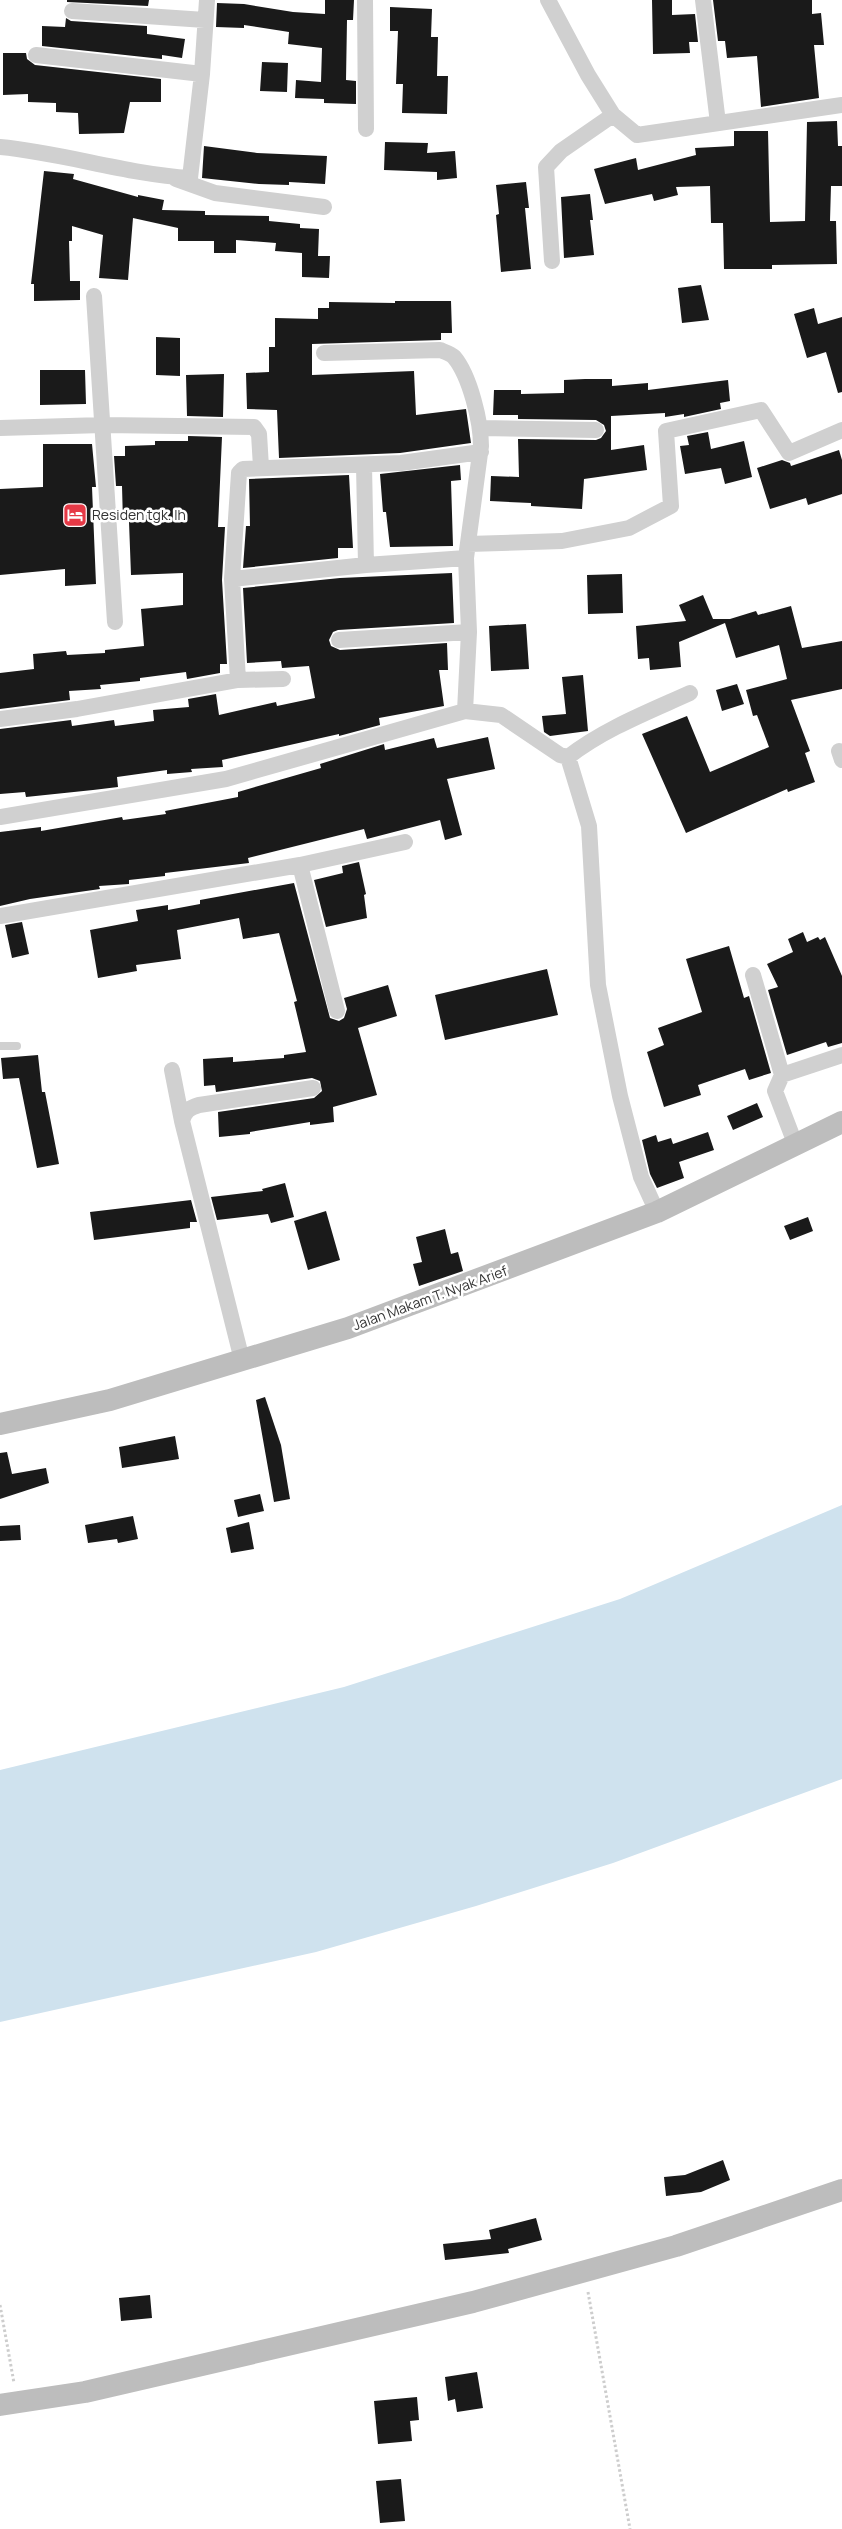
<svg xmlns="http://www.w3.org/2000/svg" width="842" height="2529" viewBox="0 0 842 2529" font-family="Manrope,sans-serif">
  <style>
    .water { fill: #cfe2ee }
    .building { fill: #1a1a1a }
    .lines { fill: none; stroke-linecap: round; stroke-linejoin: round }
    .path { stroke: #cdcdcd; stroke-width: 3; stroke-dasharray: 2.5 2.5; stroke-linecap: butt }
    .lane { stroke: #d0d0d0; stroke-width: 8 }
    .street { stroke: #d0d0d0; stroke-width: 16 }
    .secondary { stroke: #bdbdbd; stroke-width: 22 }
    .labels { text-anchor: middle; stroke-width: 5; stroke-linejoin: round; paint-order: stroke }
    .poi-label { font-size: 14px; fill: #333; stroke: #fff; text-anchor: start }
    .street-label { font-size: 14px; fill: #333; stroke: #fff }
  </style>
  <rect width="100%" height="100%" fill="#fff"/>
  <path class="water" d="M842,1505V1779L613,1863L476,1906L316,1952L0,2022V1770L344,1687L620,1599Z"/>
  <path class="building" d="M67,0H149L148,6L67,2Z
    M325,0H354L353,20H347L346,80L356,81V104L324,103V99L295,98L296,80L321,82L322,48L288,44L289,32L244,25V28L216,27L217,3L244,4L293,12L325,14Z
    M652,0H672V15L695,14L698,42H689L690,53L653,54Z
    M713,0H812V14L821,13L824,45H814L819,98L761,107L757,56L727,58L725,41H718Z
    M390,7L432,9L431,37H438L437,76H448L447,114L402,113L403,84H396L398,31H390Z
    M66,18L71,21L147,26V34L185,39L182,58L162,55V59L42,46V26L65,27Z
    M3,53H26L27,59L35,65L161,79V102H130L124,133L79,134L78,113L56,112V103L28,102V94L3,95Z
    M262,62L288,63L287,92L260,91Z
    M837,121L838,146H842V186H831L830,221H836L837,264L772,265V269H724L723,223H711L710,186L676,187L678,195L654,201L652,194L605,204L594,169L636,158L638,170L696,155L695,148L734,146V131H768L770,222L805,221L807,122Z
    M385,142L428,143L427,153L455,151L457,178L437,180V172L384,170Z
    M204,146L257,153L327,156L325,184L289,182V185L259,184L202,178Z
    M44,171L74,174L73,179L138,197V195L164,200L162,210L205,211V215L269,216V221L300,224V228L319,229L318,256H330L329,278L302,277V253L275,251L276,243L236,240V253H214V241H178V228L133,218L128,280L99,278L103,235L72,226V241H69L70,281H80V300L34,301V284H31Z
    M526,182L529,208H525L531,269L501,272L496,215L499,214L496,185Z
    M590,194L593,220H590L594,255L564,258L561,197Z
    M701,285L709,320L682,323L678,288Z
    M395,301H451L452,333H441V340L312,344V375L414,371L416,415L466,409L471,443L400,453L279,458L277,410L247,409L246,373L269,372V347H275V318L318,319V308H329V302L395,303Z
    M814,308L818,324L842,317V392L838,393L826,352L807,358L794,314Z
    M156,337L180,338V376L156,375Z
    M40,370H85L86,404L40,405Z
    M224,374L223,417L187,416L186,375Z
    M585,379H612V386L648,383V390L728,380L730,401L720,403L721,409L684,417V414L665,417V413L611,416V450L644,445L647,470L584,479L582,509L531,506V503L490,501L491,476L519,477L518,439L596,440L601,438L606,431L604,425L596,420L518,419V415H493L494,390H521V394L564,393V380Z
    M708,432L711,449L744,441L752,477L725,484L721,468L685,474L680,446L689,445L687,436Z
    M188,436L222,437L218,527H225L222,580L227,664H220V673L187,679L186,672L140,678V681L100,685L101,689L69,691L70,700L0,709V673L34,669L33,654L66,651L67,655L105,653V650L144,646L141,609L183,605V573L131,575L129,522H123L122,486H116L114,456H125V446L155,445V441H188Z
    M43,444H92L96,487H92L96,584L65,586V569L0,575V489L43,487Z
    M839,450L842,460V494L808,505L806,498L770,509L757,468L782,460L790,463L791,466Z
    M460,465L461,480L451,481L453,546L390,547L386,512H383L380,474Z
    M349,475L353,548H338V558L243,568L246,526H250L249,479Z
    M452,573L454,623L338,630L333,632L329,640L331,646L340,650L447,643L448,670H439L444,706L379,718L380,725L339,736V734L222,760L223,767L191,769L192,772L167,774V770L117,777L118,787L93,790L26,797L25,792L0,794V729L71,720L72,726L114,720L115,726L154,721L153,710L189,707L188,699L216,694L219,715L276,702L277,706L315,698L309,666L282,668L281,661L247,663L243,588L340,578Z
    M622,574L623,613L588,614L587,575Z
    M703,595L713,619H730L756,611L758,615L791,606L802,648L842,641V689L791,700L810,751L805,753L815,782L788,792L787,789L686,833L642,734L687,716L710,772L769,747L757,715L753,716L746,690L787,679L779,645L736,658L725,623L679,642L681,667L650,670L649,658L638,659L636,626L686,621L679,605Z
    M526,624L529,669L491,671L489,626Z
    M583,675L588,731L550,736L544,732L542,716L566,714L562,677Z
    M737,684L744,704L722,711L716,690Z
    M488,737L495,769L447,779L462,835L445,840L440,820L367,839L364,829L248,858L249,863L165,873V876L129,880V884L99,886L100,889L30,899L0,906V832L41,827V831L122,817L123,820L166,814L165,811L238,797V792L321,768L320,764L384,744L385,750L434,738L437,748Z
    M359,862L366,894L364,895L367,918L326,927L314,880L343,873L342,866Z
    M294,883L330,1018L339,1021L344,1018L347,1009L344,998L388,985L397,1016L358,1028L377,1095L333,1107L334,1122L310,1125V1122L250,1132V1134L219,1137L218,1112L314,1098L322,1091L320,1081L312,1078L216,1092L215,1085L204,1086L203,1059L233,1057V1062L284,1058V1055L306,1052L294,1002L297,1001L279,933L243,939L239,918L177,930L181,959L136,965L137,971L98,978L90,930L138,921L136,910L168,905V910L200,904V900Z
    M22,922L29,954L12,958L5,925Z
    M803,932L807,942L818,937L820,940L825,937L842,976V1043L828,1047L826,1042L787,1055L768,990L778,987L767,964L793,952L788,939Z
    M729,946L744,998L749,996L771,1073L749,1080L745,1069L698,1085L701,1095L664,1107L647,1052L664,1045L658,1028L702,1012L686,959Z
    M547,969L558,1015L445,1040L435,995Z
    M38,1055L42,1092H45L59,1164L37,1168L19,1078L3,1079L1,1058Z
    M757,1103L763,1117L733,1130L727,1116Z
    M708,1132L714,1150L679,1162L684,1178L657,1188L650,1174L642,1140L656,1135L658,1142L671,1138L673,1144Z
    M285,1183L294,1217L271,1223L268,1214L217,1220L211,1197L263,1191L262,1189Z
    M191,1200L197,1222H190V1228L94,1240L90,1212Z
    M326,1211L340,1260L308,1270L294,1221Z
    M808,1217L813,1231L790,1240L784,1226Z
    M445,1229L451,1254L458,1252L463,1271L419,1286L413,1264L422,1262L416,1237Z
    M265,1397L281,1445L290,1499L274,1502L256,1400Z
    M175,1436L179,1459L122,1468L119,1447Z
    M7,1452L12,1474L46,1468L49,1483L0,1499V1453Z
    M260,1494L264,1511L238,1517L234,1500Z
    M133,1516L138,1539L118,1543L117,1539L88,1543L85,1525Z
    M249,1522L254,1549L231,1553L226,1528Z
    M20,1525L21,1540L0,1541V1526Z
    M723,2160L730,2180L701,2192L666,2196L664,2177L685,2175Z
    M536,2218L542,2240L508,2249L509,2253L445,2260L443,2244L491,2239L489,2230Z
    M150,2295L152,2318L121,2321L119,2298Z
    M477,2372L483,2408L457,2412L455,2399L448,2401L445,2377Z
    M417,2397L419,2420L410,2421L412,2441L378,2444L374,2401Z
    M401,2479L405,2521L380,2523L376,2481Z"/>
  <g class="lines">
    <path class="path" d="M588,2292L630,2529
      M0,2305L14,2383"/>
    <path class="lane" d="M0,1046H17"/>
    <path class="street" d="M365,0L366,129
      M548,0L588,75L613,115L637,135L842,105
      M703,0L718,123
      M72,11L205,20
      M36,55L202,74
      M0,147C64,153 126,174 190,178L202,74L207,0
      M176,179L215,193L324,207
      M552,261L546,167L561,151L613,115
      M94,296L115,622
      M324,353L440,350C445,352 451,354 454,357C470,376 481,422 481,446L466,558L469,632L465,711
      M0,428L103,425L254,427L259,434L261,467
      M481,428L596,430
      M364,465L366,565
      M468,544L562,541L629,528L671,506L666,431L761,410L789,453L842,430
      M232,579L366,565L466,558
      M339,640L469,632
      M238,680L283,679
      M0,719L77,709L238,680L232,579L239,473L243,469L401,463L481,452
      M839,751L842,760
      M568,757C604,729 648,712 690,693
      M0,817L226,779L465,711L501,715L560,755L568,757L589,826L598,985L620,1096L641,1177L657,1212
      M300,865L337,1011
      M0,916L300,865L405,842
      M753,975L782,1075L775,1091L796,1146
      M172,1070L182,1121
      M782,1075L842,1055
      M242,1360L182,1121C185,1111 189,1108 199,1105L313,1088"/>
    <path class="secondary" d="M0,1424L110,1400L348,1328L657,1212L842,1122
      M0,2405L85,2392L473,2302L676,2246L842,2190"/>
  </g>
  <defs>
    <g id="hotel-square" transform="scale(1.25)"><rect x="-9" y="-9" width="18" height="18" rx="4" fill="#e63946" stroke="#fff"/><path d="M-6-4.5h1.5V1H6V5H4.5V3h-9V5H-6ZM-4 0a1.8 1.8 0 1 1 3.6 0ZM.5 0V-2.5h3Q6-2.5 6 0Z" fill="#fff"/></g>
  </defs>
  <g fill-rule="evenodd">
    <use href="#hotel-square" x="75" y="515"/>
  </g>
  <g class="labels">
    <g class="poi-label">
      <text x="92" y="520">Residen tgk. Ih</text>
    </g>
    <g class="street-label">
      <text transform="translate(430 1298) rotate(-20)" y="5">Jalan Makam T. Nyak Arief</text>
    </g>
  </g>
</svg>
